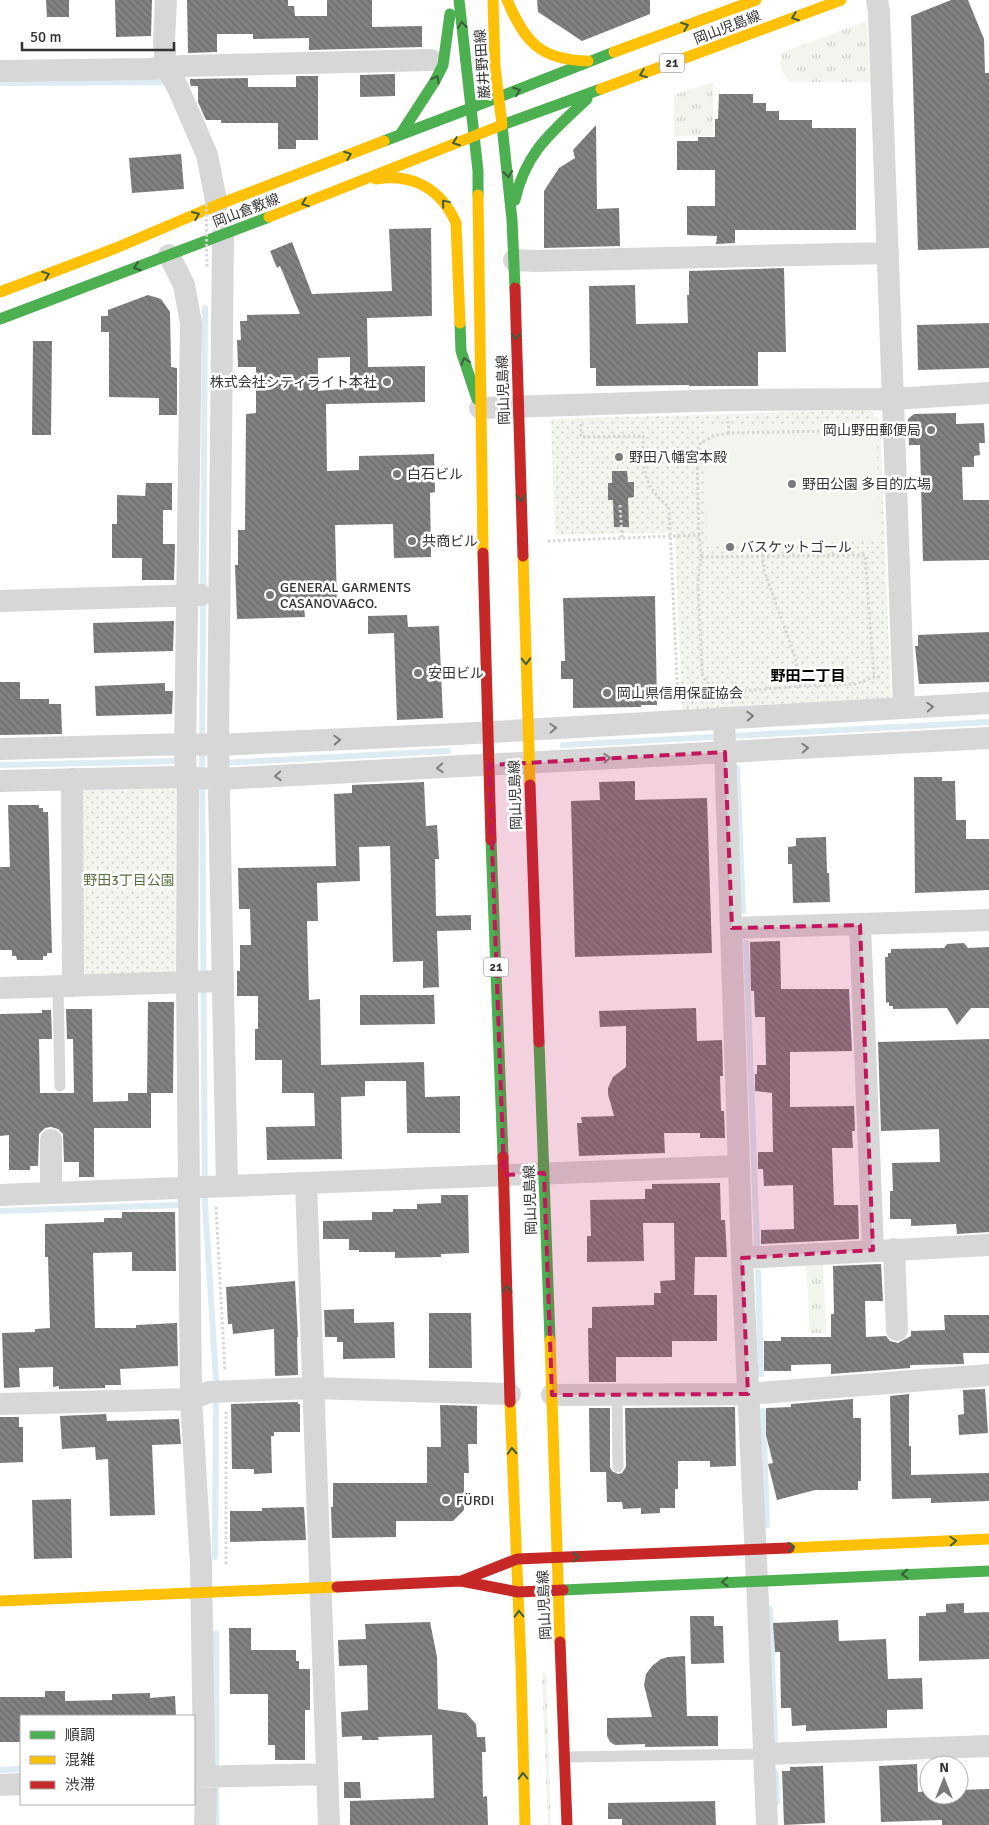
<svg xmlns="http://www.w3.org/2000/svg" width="989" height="1825" viewBox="0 0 989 1825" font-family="Signika,'Noto Sans JP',sans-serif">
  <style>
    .grass { fill: url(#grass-tufts) }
    .park { fill: url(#park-dots) }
    .pitch { fill: #f1f5ed }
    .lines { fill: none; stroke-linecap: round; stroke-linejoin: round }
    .stream { stroke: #ddebf3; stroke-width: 6 }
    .building { fill: url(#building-back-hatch); fill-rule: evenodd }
    .path { stroke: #d6d6d6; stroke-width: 3; stroke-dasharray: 2.5 2.5; stroke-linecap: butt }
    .lane { stroke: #d7d7d7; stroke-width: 11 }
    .street { stroke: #d7d7d7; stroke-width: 22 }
    .fast { stroke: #4caf50; stroke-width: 11 }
    .slow { stroke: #ffc107; stroke-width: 11 }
    .jam { stroke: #c62828; stroke-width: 11 }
    .path-bridge { stroke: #d6d6d6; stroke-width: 3; stroke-dasharray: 2.5 2.5; stroke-linecap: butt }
    .oneway { stroke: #3c5e3d }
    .oneway2 { stroke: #7d7d7d }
    .marked { fill: #c2185b; fill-opacity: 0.2; stroke: #c2185b; stroke-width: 4; stroke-dasharray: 10 6; stroke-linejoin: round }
    .poi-dot { fill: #7a7a7a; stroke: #fff; stroke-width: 2 }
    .labels { text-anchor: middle; stroke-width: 5; stroke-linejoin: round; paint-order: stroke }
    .shield { fill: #fff; stroke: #707070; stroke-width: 1 }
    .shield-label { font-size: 12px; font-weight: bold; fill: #333 }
    .street-label { font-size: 14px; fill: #333; stroke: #fff }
    .poi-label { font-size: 14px; fill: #333; stroke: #fff; text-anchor: start }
    .park-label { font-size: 14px; fill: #56703f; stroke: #fff }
    .neighbourhood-label { font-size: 15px; font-weight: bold; fill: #000; stroke: #fff }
  </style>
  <defs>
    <pattern id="grass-tufts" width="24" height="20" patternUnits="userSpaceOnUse" patternTransform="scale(1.25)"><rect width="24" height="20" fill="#f1f5ed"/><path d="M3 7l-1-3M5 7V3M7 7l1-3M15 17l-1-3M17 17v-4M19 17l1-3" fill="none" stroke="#cfd2cc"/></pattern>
    <pattern id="park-dots" width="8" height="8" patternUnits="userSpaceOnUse" patternTransform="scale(1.25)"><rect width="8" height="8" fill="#f1f5ed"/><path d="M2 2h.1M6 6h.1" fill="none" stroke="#cfd2cc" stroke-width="1.8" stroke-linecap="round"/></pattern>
    <pattern id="building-back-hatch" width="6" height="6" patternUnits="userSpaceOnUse" patternTransform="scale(1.25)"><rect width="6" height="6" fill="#818181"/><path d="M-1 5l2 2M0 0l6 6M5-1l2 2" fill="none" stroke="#6a6a6a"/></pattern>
  </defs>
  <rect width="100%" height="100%" fill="#fff"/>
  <path class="grass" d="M867,21L870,82H792C780,76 781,65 781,53Z
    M713,82V136H674V95Z
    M823,1262L826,1333H810L806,1263Z
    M545,1672L546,1676L551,1825H548L542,1676L543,1672Z"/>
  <path class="park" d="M870,410L880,421L891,700L682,710L675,532L555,535L551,419Z
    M172,785L179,792V966L173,972L87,975L80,968L79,794L85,788Z"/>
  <path class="pitch" d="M877,423L879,541L707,544L706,426Z"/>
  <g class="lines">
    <path class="stream" d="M0,83L160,82
      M205,308L202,762L205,1204L216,1379L215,1557
      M563,745L989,722
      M222,763L448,751
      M0,765L182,761
      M737,768L743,911
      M746,943L757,1246
      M0,1211L178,1205
      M758,1272L761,1374
      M763,1411L767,1525
      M770,1609L775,1741
      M216,1633V1825
      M0,1770L21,1769
      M776,1773L777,1802"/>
  </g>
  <path class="building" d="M46,0H69V17H47Z
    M115,0H152L151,36L116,37Z
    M187,0H288V6H294L295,16H327V0H372V27L422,26V47L309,50V38L253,39V34H217V52L188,53Z
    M537,0H650V14L582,41L538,12Z
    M951,0H968L984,39L985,73H989V248L918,250L911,16Z
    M395,74V96L360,97V75Z
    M296,76H318V140H296V149H278V123H221V120H206L198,102V86H191L190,83V79L248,78V87H296Z
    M719,94H753V103H766V111H779V120H812V128H856V230H735V243L716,244L717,236L687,235V206H715V170H677V141H698V137H715V119H718Z
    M596,125L597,209L619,208L620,246L544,248V191L559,168L575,158L573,150Z
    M181,154L184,189L132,193L129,158Z
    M431,228L432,316L367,318L368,367L425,366V402L326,404L327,471L359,470V456L434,454L435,492L430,493L431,557L394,558L393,524L335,525L337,606L304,607L305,617L237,619L235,565H238V530H245L246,414L256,413V367H238L237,340H241L240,321H247V315L300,314L280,266L277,268L270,251L292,242L312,294L392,291L389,229ZM350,357V388L318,391V358Z
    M784,268L786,352H758V386H689V385L596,386V368H590L589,286L635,285L636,324L688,323L687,295H689V271Z
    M148,295L161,299L170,312L171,367L177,368V415H159V398L109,397V332H101V316H108V310Z
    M989,323V368L918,370L917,325Z
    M33,341H52L51,435H32Z
    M956,413V424L984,423L985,443H979L980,455L974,456V467H962L963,500H989V560L923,561L920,445H909L908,419L914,414Z
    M612,471H627L628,482H634V497L628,498L629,527H614L613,500H608V483H612Z
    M146,483H172V510H163V544H175L174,580H142V558H112V524H117V495L145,496Z
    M655,596L657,705H641V707L573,708V679H561V661H565L563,598Z
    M407,615L408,627L439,626L443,718L397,720L394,633L368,634V616Z
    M174,621L173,651L94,653L93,623Z
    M989,632V682L919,684L915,646H918V635Z
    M0,682H20V699H49V704H61L62,734L0,735Z
    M165,683V691H173L172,714L96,716L95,686Z
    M914,777H942V781H955L956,820H966V839H989V890L915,893Z
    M635,781V800L707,798L712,953L575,957L571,801L600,800L599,782Z
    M424,782L426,826L437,825L439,859H435L436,916L471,915V930L437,931L439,987L423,988V961L393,962L390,846L359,847L360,881L317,883L318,921H307L309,1000L320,999L321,1065L424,1062L425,1097L460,1096V1133H407L406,1081H365V1096L341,1097L342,1159L267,1160L266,1127L315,1126L314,1093H282V1060H255V1029H258V996H237V971H240V945H251L250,909H239L238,868L336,866L334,794L352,793V785Z
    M8,805H39V808H43V812H48L52,953H47V956H43V960H17L16,956H12V950H0V867H10Z
    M826,837L827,873H829L830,902L793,903L792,864H788V847L796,846V838Z
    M780,941L781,989H849L852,1051L790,1052V1107L854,1106L855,1131H852L853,1148H832L834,1205H858L859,1239L761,1244V1230L794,1229L793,1185L764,1186L763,1169H758V1152H773L772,1093L755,1091V1074H757V1065H766L765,1017H755L754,991H751L750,942Z
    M964,943L968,948L989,947V1008H971L957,1025L947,1008L893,1009V1006H889V1002L886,1003L885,957H888V953H891V949L944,948L947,944Z
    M360,995H434L435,1024L360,1025Z
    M148,1002H174L173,1093H151V1128H94V1177H79V1162H64L63,1134L58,1129L51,1127L45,1128L39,1134L38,1166H30V1170H9V1135L0,1136V1014L42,1013V1010H51L52,1039H39L40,1093H74L73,1039H67L66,1009H92L93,1102L128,1101V1093H147Z
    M696,1008L697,1041L722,1040L723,1076H720L721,1111H724L725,1138H700V1133H664L665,1153L579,1156L577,1123H582L581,1117L614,1116L608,1094V1088L613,1077L626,1067V1026L600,1027L599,1011Z
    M989,1039V1232L957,1234L956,1224L911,1226V1219H890V1191H893L892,1163L940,1162L939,1129L881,1131L878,1042Z
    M720,1183L721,1220H725L727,1257H695L694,1295H717V1341H672V1357H616V1382H589L588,1328H592V1307L654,1305V1293H661L660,1281L675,1280L674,1223H643L644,1261L587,1262V1236H591L590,1200L645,1199V1189H652V1184Z
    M441,1195H468L469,1253L441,1254V1257L395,1258V1252H359V1250H349V1239H323V1221L372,1220V1212H393V1209H417V1204L441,1203Z
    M122,1212H175L176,1271H132V1252L93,1253L95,1328H136V1325L177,1323L178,1366L120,1369L121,1385H105V1388L59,1389V1386L53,1387V1367L19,1368L20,1387L4,1388L2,1333L35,1332V1329L50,1328L48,1257H45V1224L104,1222V1218H122Z
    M881,1264L883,1301H865L866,1337L886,1336L890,1341L898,1343L911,1336V1331L945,1330L944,1315H989V1353H963L964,1364L910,1365V1368L831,1374V1364L791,1365V1371H764V1341H781V1337H831V1314H834L833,1266Z
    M295,1281L298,1337H297L298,1375L275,1376L274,1329L233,1334L232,1324H228L226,1287Z
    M354,1309V1323L394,1322L395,1358L343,1359V1342H337V1337H325L324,1310Z
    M429,1313H471L472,1368H429Z
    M985,1389L988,1433L959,1435L958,1415L964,1414L963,1390Z
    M909,1394V1446H911V1475L989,1473V1501L931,1503V1498L892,1499L890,1396Z
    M853,1399V1418H861V1481H858V1490H815L777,1500L768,1464L773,1463L766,1435V1408L791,1407V1404Z
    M298,1402V1404H300V1432H274V1436H271L272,1473L254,1474V1469H232L231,1404Z
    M440,1405L477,1406V1444H468L469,1473H464V1510L453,1521H396V1537L332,1538L331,1507H333V1483H427V1447H441Z
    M735,1407L736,1466L710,1467V1461H678V1489H675V1508H660V1513L641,1514V1508L623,1509L622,1502H607L606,1472H590L589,1408H610V1467L612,1471L618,1474L622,1473L626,1467L625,1408Z
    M106,1414L107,1421L179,1419L181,1444L152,1445L155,1515L110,1516L108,1459L96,1460L95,1447L62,1449L60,1416Z
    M0,1417H19V1427H23V1462L0,1463Z
    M71,1499L72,1558L34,1559L32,1500Z
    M304,1507L306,1540L230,1542V1511H262V1508Z
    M964,1603V1613L989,1612V1659L919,1661V1616H926V1613L946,1612V1604Z
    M690,1616H714V1626H723L724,1663L691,1664Z
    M838,1620L839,1641L886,1639L888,1679L922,1678L923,1709L887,1710V1728L806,1731V1725L792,1726L791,1708H781L780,1652H775L773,1623Z
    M430,1622L437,1657L438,1709L466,1713L476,1724L477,1737H485L486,1752H482L483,1797L487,1796L488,1825H350V1801L434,1798L432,1735L378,1737L379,1740H362V1736L342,1737L341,1712L368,1710L367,1665L339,1666L338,1640L366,1639L365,1624Z
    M229,1628H251V1650H296V1661H299V1669H310V1710H305V1760H275V1745H268V1694H230Z
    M685,1656L687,1716H718V1746L645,1747V1744L615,1745L610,1742L607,1736V1718L652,1717L644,1685L646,1674L652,1666L661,1659L668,1657Z
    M45,1691H65V1701L112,1700V1694L150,1693V1698L175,1696L176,1716H21V1742H0V1697H45Z
    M917,1764L918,1792L929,1791V1795H959V1790L989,1789V1825H942V1820L881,1822L879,1766Z
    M823,1766L825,1823L784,1825L782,1771H790V1767Z
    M344,1782H360L361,1798H344Z
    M715,1801L716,1825H622V1819H608V1803Z"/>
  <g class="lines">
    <path class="path" d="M728,421L729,433L875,430
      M581,424V437L643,436C643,467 642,486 669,507L678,700
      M620,505L622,537
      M699,535L697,460L700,444L713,436L729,433
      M548,541L699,535L701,557L698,582L702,673C709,693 725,691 744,691V698
      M701,557L763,556
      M800,686L795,657L764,570L763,556L865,555L874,677
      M744,691L800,686L856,684L874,677H882
      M216,1207L225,1371
      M226,1564V1412"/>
    <path class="lane" d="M58,986L60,1086
      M617,1395L618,1467
      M565,1757L764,1754"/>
    <path class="street" d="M166,0L164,41L166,67L178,88L207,155L217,205
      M877,0L879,12L904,708
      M0,71L149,69L184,66L431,60
      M223,235L218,745L227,1186
      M169,255L184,285L191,323L185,751L186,778L188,791L187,982L191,1399L201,1565L204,1757L206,1792L205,1825
      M514,260L536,261L888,253
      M480,408L727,400L893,399L989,393
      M0,601L201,595
      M724,718L742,1258L758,1602L767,1825
      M0,749L185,744L218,745L457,734L989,703
      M72,779L73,986
      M0,781L172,777L220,779L989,738
      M860,925L873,1250
      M732,928L989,920
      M0,988L222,981
      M51,1140V1193
      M306,1183L329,1825
      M0,1195L739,1166
      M894,1249L897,1330
      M742,1258L989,1245
      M552,1395L748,1394L989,1375
      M0,1404L191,1399L209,1392L312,1388L510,1394
      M764,1754L989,1746
      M194,1777L327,1774
      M0,1785L21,1784"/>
    <path class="fast" d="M400,135L435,81L443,65L450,14
      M384,141L471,108L459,0
      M478,195V171L471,108L614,52
      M515,200C526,151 552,132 587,99
      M515,288L512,220L502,125L601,89
      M0,319L269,217
      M460,323L461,351L477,399
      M491,840L503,1157
      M539,1042L550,1340
      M563,1590L989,1571"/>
    <path class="slow" d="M507,0C525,42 540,60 588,61
      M614,52L756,0
      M601,89L841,0
      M376,179C413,173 441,189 456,223L460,323
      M478,195L483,553
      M269,217L502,125L495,67L493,0
      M0,292L116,248L217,205L384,141
      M523,556L530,785
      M550,1340L560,1642
      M510,1402L521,1665L525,1825
      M789,1548L989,1539
      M0,1601L337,1587"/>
    <path class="jam" d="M515,288L523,556
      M483,553L491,840
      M530,785L539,1042
      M503,1157L510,1402
      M461,1581L517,1559L789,1548
      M337,1587L461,1581L518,1592L563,1590
      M560,1642L567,1825"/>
    <path class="path-bridge" d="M206,194L207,269"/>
  </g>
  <defs><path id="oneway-chevron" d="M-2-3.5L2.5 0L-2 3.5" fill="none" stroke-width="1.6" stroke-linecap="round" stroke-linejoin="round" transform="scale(1.25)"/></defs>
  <g class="oneway">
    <use href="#oneway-chevron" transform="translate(795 17) rotate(159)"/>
    <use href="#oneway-chevron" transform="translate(462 25) rotate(-97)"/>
    <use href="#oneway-chevron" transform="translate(685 26) rotate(-20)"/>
    <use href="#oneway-chevron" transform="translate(643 74) rotate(159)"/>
    <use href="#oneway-chevron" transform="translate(436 79) rotate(-62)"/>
    <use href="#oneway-chevron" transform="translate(517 91) rotate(-20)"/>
    <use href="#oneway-chevron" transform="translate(456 142) rotate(159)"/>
    <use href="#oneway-chevron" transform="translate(348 155) rotate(-21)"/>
    <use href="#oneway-chevron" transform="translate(508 174) rotate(84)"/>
    <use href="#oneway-chevron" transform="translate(305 203) rotate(159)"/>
    <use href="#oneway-chevron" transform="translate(445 203) rotate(-130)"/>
    <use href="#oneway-chevron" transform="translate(196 215) rotate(-23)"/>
    <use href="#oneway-chevron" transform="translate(137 267) rotate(160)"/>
    <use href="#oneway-chevron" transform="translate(46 275) rotate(-21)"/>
    <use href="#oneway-chevron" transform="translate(516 336) rotate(88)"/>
    <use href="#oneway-chevron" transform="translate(465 361) rotate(-108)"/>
    <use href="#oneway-chevron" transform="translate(521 498) rotate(88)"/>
    <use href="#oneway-chevron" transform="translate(526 661) rotate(88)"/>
    <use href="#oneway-chevron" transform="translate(507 1289) rotate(-92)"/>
    <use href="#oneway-chevron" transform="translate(512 1451) rotate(-93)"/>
    <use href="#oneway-chevron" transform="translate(953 1541) rotate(-2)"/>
    <use href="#oneway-chevron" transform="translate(791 1547) rotate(-2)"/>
    <use href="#oneway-chevron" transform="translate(576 1557) rotate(-1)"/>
    <use href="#oneway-chevron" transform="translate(905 1574) rotate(178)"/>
    <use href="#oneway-chevron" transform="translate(725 1582) rotate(177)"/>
    <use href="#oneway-chevron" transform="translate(519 1614) rotate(-92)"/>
    <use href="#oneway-chevron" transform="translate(523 1776) rotate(-92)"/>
  </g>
  <g class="oneway2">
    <use href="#oneway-chevron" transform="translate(930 707) rotate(-3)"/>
    <use href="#oneway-chevron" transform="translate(750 716) rotate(-3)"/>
    <use href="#oneway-chevron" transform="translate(553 728) rotate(-3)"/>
    <use href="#oneway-chevron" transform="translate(337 740) rotate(-3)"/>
    <use href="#oneway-chevron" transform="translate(805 748) rotate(-3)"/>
    <use href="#oneway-chevron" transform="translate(607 758) rotate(-3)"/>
    <use href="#oneway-chevron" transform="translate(440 768) rotate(177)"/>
    <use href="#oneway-chevron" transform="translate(278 776) rotate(177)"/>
  </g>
  <path class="marked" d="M725,752L732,928L860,925L873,1250L742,1258L748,1394L552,1395L544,1173L504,1175L489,765Z"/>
  <g class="poi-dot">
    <circle cx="387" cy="382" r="5"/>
    <circle cx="931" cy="430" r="5"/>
    <circle cx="619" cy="457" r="5"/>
    <circle cx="397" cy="474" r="5"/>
    <circle cx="792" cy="484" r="5"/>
    <circle cx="412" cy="541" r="5"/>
    <circle cx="730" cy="547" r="5"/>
    <circle cx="270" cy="595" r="5"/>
    <circle cx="418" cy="673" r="5"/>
    <circle cx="607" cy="693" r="5"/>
    <circle cx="446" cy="1500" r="5"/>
  </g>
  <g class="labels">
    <g class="shield">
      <rect x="659.5" y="53.5" width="25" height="19" rx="4"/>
      <rect x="483.5" y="957.5" width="25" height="19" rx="4"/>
    </g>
    <g class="shield-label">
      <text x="672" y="67">21</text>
      <text x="496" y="971">21</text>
    </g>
    <g class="street-label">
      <text transform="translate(727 27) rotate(-21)" y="5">岡山児島線</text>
      <text transform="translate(482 64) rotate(-94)" y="5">巌井野田線</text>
      <text transform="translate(246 210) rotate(-21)" y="5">岡山倉敷線</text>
      <text transform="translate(503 390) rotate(-92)" y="5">岡山児島線</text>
      <text transform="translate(515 795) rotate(-92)" y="5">岡山児島線</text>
      <text transform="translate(530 1200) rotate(-92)" y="5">岡山児島線</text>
      <text transform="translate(544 1605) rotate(-93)" y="5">岡山児島線</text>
    </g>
    <g class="poi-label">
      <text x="377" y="387" text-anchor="end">株式会社シティライト本社</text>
      <text x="921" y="435" text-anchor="end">岡山野田郵便局</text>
      <text x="629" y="462">野田八幡宮本殿</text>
      <text x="407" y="479">白石ビル</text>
      <text x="802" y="489">野田公園 多目的広場</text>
      <text x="422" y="546">共商ビル</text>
      <text x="740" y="552">バスケットゴール</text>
      <text x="280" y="592">GENERAL GARMENTS<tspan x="280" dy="16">CASANOVA&amp;CO.</tspan></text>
      <text x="428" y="678">安田ビル</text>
      <text x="617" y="698">岡山県信用保証協会</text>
      <text x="456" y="1505">FÜRDI</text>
    </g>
    <g class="park-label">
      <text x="129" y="885">野田3丁目公園</text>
    </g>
    <g class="neighbourhood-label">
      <text x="808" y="681">野田二丁目</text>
    </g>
  </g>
  <rect x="20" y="1715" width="175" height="90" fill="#ffffff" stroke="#adadad"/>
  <rect x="30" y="1731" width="25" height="8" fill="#4caf50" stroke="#adadad"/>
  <text x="65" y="1740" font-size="15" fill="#333333">順調</text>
  <rect x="30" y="1756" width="25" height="8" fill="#ffc107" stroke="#adadad"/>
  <text x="65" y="1765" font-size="15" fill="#333333">混雑</text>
  <rect x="30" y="1781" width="25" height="8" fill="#c62828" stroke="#adadad"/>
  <text x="65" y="1790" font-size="15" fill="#333333">渋滞</text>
  <g transform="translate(944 1780)"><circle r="24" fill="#ffffff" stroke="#adadad"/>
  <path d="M0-4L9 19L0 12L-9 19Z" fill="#7a7a7a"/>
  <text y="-8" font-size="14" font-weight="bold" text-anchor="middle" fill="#333333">N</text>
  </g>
  <path d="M22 42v8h152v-8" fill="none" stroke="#333333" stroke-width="2.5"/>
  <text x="30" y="42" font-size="15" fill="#333333" stroke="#ffffff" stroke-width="4" paint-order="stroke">50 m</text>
</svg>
